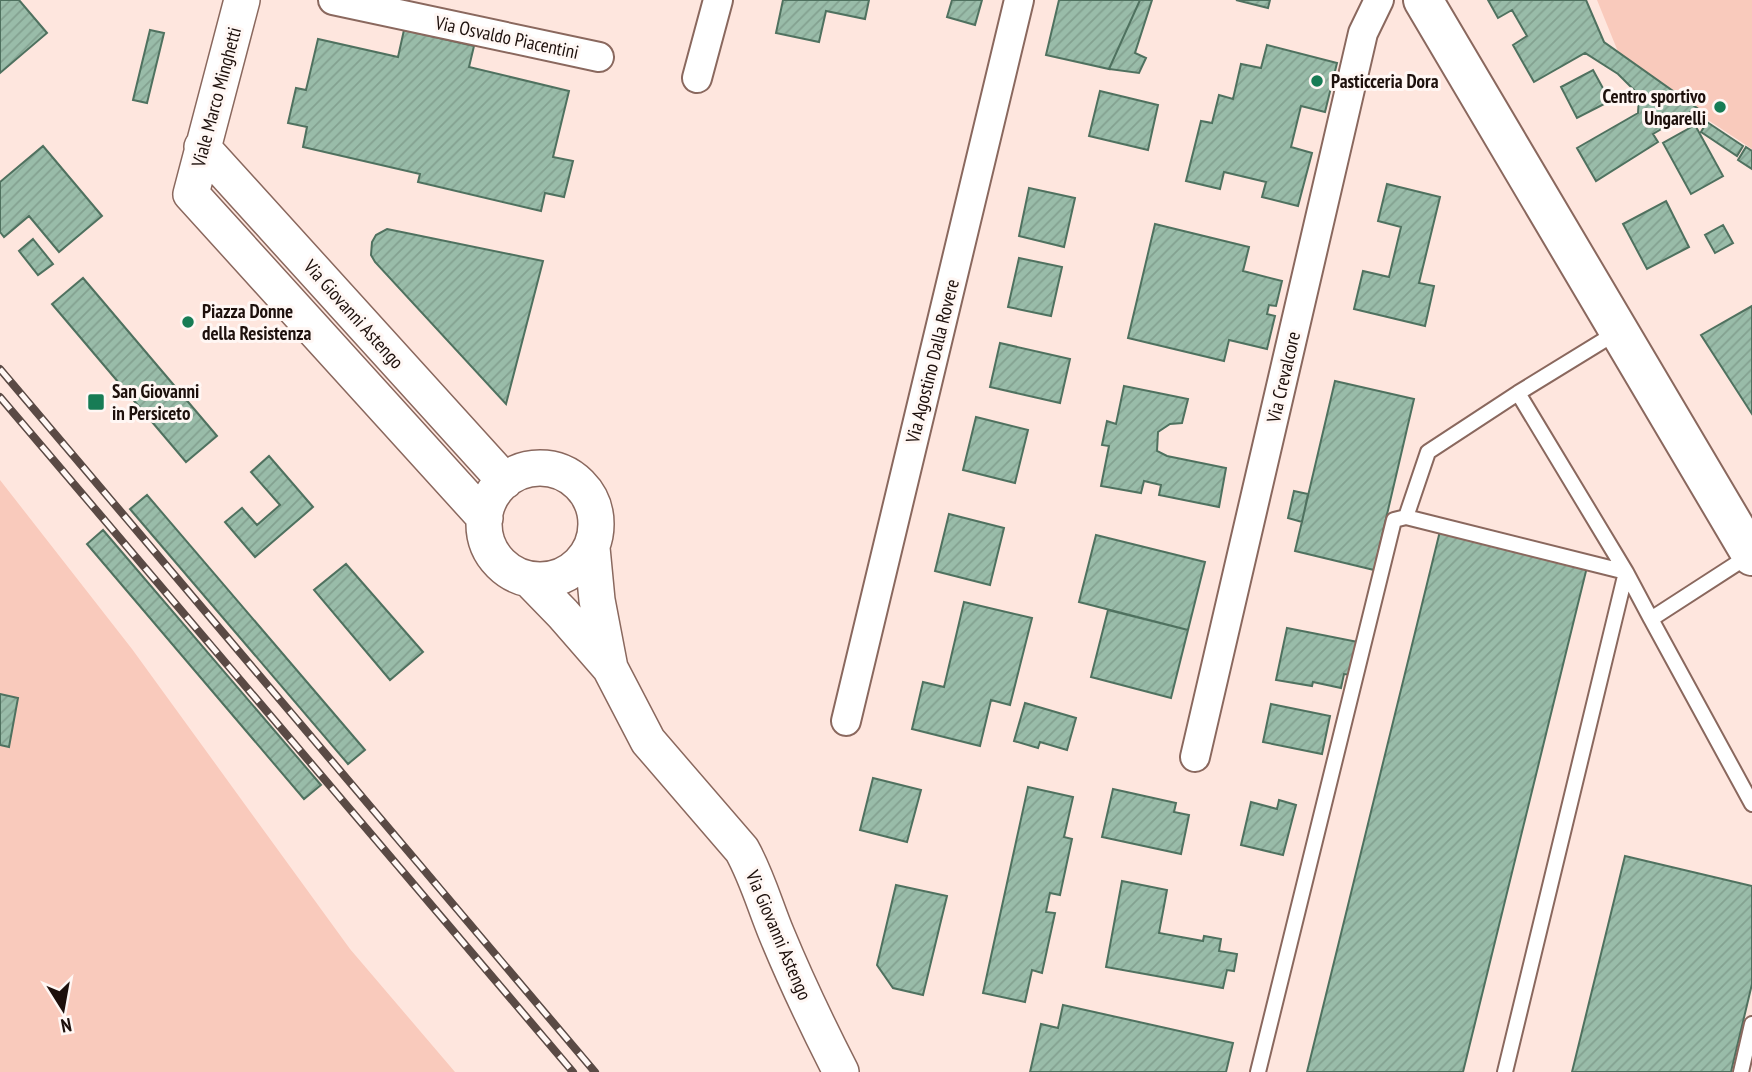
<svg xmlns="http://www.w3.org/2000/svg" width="1752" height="1072" viewBox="0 0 1752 1072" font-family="'PT Sans Narrow',sans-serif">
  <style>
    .park { fill: #f9cabc }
    .building { fill: url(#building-hatch); stroke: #4f715f; stroke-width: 2 }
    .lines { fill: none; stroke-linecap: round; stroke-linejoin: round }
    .service-casing { stroke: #8a685e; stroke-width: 18 }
    .minor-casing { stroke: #8a685e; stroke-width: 32 }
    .tertiary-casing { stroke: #8a685e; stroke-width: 38 }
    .secondary-casing { stroke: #8a685e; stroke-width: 42 }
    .service { stroke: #fff; stroke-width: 14 }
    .minor { stroke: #fff; stroke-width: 28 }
    .tertiary { stroke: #fff; stroke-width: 35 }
    .secondary { stroke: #fff; stroke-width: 38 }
    .rail-casing { stroke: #5a4a45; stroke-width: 8 }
    .rail { stroke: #fff7f4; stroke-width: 5; stroke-dasharray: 16; stroke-linecap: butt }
    .poi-dot { fill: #177c55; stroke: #fff7f4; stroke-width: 2.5 }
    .labels { text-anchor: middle; stroke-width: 6; stroke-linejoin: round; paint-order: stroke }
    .street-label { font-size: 19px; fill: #1d100c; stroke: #fff7f4 }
    .poi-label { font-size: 19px; font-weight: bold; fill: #1d100c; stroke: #fff7f4; text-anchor: start }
  </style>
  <defs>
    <pattern id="building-hatch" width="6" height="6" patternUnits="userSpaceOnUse" patternTransform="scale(1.75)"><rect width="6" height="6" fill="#99bca9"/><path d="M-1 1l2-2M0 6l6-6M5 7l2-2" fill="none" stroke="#83a190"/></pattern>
  </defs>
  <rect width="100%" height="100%" fill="#fee6de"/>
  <path class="park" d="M1597,0H1752V149L1623,64Z
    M0,480L132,649L350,949L455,1072H0Z"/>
  <path class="building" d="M0,0H19L47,33L0,73Z
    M783,0H869L865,19L826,11L819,42L776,33Z
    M952,0H982L975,25L947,17Z
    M1059,0H1140L1109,69L1046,55Z
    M1140,0H1152L1135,53L1146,58L1139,73L1109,69Z
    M1236,0H1270L1268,8Z
    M1488,0H1586L1604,42L1697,108L1653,134L1658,142L1596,181L1577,148L1638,113L1639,95L1618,74L1585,53L1534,82L1513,45L1527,36L1512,10L1498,18Z
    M150,30L164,33L147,103L133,100Z
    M404,30L474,46L469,67L569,91L553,157L573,161L564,197L545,193L541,211L418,182L420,174L303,147L307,127L288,123L296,88L306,90L318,39L398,57Z
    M1267,45L1337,63L1325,112L1301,106L1291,147L1312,153L1298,206L1262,197L1266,182L1224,172L1220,189L1186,181L1201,121L1212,123L1219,95L1233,99L1241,64L1261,68Z
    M1593,70L1610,101L1577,118L1561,87Z
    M1100,91L1158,105L1148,150L1089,136Z
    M1707,122L1743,146L1737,156L1701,132Z
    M1695,125L1723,176L1691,194L1663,143Z
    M43,146L102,216L59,252L29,216L4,237L0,232V182Z
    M1746,147L1752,151V169L1738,160Z
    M1387,184L1440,197L1419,283L1434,286L1425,326L1354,309L1363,271L1389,277L1401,227L1378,221Z
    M1029,188L1075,198L1064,247L1019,236Z
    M1666,201L1689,247L1647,269L1623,224Z
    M1155,224L1249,247L1243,271L1282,281L1276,306L1269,305L1267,314L1275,316L1267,349L1229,340L1224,361L1128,338Z
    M1723,225L1733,243L1715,253L1705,235Z
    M387,229L543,261L506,404L375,262L371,255L372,242L376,235Z
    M33,239L53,264L38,275L19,251Z
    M1019,258L1062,267L1051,316L1008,307Z
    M83,278L217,436L186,462L52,304Z
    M1752,306V414L1701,335Z
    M1000,343L1070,359L1060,403L990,387Z
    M1335,381L1414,399L1374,570L1295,551Z
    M1124,386L1188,399L1182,423L1170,424L1158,432L1157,451L1167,456L1226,468L1219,507L1159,495L1161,485L1144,481L1141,493L1101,486L1109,446L1102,445L1107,421L1116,424Z
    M976,417L1028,430L1015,483L963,470Z
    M269,456L313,507L255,557L225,522L242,508L257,525L280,505L251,472Z
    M1294,491L1308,494L1302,522L1288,518Z
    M147,495L365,750L348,764L130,509Z
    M949,514L1004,528L990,585L935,571Z
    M103,530L321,785L304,799L87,544Z
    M1440,531L1587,567L1463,1072H1307Z
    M1096,535L1205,562L1188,630L1079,602Z
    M346,564L423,652L390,680L314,590Z
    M964,602L1032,618L1010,705L991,700L980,746L912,729L923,682L944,687Z
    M1108,610L1188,630L1171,698L1091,677Z
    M1287,628L1358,642L1351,675L1344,674L1341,688L1313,682L1312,686L1276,680Z
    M0,694L18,698L9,747L0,745Z
    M1025,703L1076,718L1067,750L1040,742L1038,748L1014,741Z
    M1271,704L1330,716L1322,754L1263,742Z
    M873,778L921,790L907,842L860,830Z
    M1028,787L1073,797L1064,837L1072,839L1060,895L1050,893L1046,912L1055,913L1042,973L1032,970L1025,1002L983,993Z
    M1113,789L1176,803L1174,812L1189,815L1181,854L1102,837Z
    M1279,800L1296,805L1283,855L1241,845L1251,802L1277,809Z
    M1625,856L1752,886V984L1731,1072H1572Z
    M1122,881L1167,890L1159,933L1203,941L1204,936L1221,939L1219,951L1237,954L1234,971L1227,970L1223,988L1106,967Z
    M896,885L947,896L923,995L893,988L877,965Z
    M1063,1005L1233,1043L1226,1072H1030L1041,1024L1058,1028Z"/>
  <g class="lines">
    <g class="service-casing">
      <path id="service" d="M1518,393L1428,452L1406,517L1626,572L1651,619
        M1750,555L1651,619L1752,804
        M1258,1072L1394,520L1406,517
        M1505,1072L1626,572L1518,393L1619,331
        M1741,1072L1752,1024"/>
    </g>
    <g class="minor-casing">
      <path id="minor" d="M333,0L599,57
        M697,78L718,0
        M846,721L1019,0
        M1195,757L1363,33L1379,0"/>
    </g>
    <g class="tertiary-casing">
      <path id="tertiary" d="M242,0L191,194L485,518
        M202,147L505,481
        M484 524a56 56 0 1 1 112 0a56 56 0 1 1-112 0Z
        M592,548L597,600L610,668
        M529,579L563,614L610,668L648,741L742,850C757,877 765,906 777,935C796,981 818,1027 841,1072"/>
    </g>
    <g class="secondary-casing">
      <path id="secondary" d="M1423,0L1752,556"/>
    </g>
    <use href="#service" class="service"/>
    <use href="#minor" class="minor"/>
    <use href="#tertiary" class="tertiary"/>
    <use href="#secondary" class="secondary"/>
    <g class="rail-casing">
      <path id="rail" d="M0,369L595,1072
        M0,397L573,1072"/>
    </g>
    <use href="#rail" class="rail"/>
  </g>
  <g class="poi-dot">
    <circle cx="1317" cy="81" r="7"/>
    <circle cx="1720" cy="107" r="7"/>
    <circle cx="188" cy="322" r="7"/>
    <rect x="87" y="393" width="18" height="18" rx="3.5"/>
  </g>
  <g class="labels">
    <g class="street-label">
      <text transform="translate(507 37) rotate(12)" y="7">Via Osvaldo Piacentini</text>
      <text transform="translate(216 97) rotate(-75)" y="7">Viale Marco Minghetti</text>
      <text transform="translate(354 314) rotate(48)" y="7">Via Giovanni Astengo</text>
      <text transform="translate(932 361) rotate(-76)" y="7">Via Agostino Dalla Rovere</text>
      <text transform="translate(1283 377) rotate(-77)" y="7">Via Crevalcore</text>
      <text transform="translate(779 935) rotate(67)" y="7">Via Giovanni Astengo</text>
    </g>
    <g class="poi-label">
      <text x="1331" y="88">Pasticceria Dora</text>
      <text x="1706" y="103" text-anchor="end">Centro sportivo<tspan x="1706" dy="22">Ungarelli</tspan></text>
      <text x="202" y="318">Piazza Donne<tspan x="202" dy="22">della Resistenza</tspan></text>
      <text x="112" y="398">San Giovanni<tspan x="112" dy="22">in Persiceto</tspan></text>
    </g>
  </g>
  <g transform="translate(63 1009) rotate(169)" stroke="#fff7f4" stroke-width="5" paint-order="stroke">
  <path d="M0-5L12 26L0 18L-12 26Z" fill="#1d100c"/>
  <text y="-10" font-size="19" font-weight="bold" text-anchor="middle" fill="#1d100c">N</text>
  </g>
</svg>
